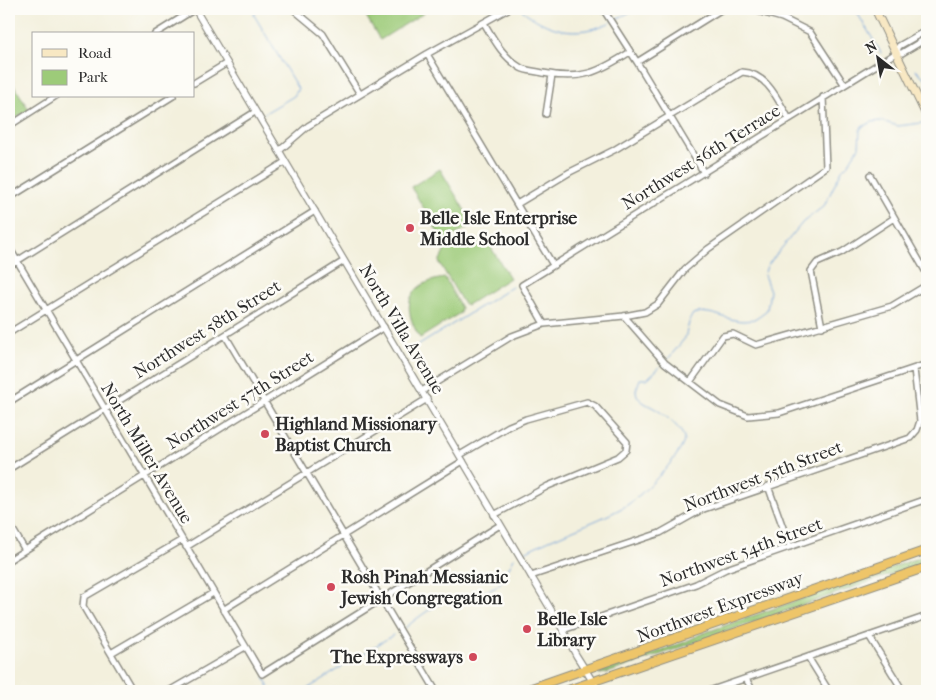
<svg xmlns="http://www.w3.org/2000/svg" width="936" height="700" viewBox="0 0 936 700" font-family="'IM FELL French Canon',serif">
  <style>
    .green { fill: #9dcb79; stroke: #647b52 }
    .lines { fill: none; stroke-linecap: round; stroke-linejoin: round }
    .stream { stroke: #6fa0da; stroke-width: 1 }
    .minor-casing { stroke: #8f8e84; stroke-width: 8 }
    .tertiary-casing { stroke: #8f8e84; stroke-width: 8 }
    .secondary-casing { stroke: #8f8e84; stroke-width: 9 }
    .trunk-casing { stroke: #8f8e84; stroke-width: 10 }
    .minor { stroke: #fff; stroke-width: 5 }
    .tertiary { stroke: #fff; stroke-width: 5.5 }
    .secondary { stroke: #f8e8c3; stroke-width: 7 }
    .trunk { stroke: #eec569; stroke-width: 8 }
    .poi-dot { fill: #d1495b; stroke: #fdfcf7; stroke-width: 2 }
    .labels { text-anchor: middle; stroke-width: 5; stroke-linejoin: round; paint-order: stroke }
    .street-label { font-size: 18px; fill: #2b2b2b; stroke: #fdfcf7 }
    .poi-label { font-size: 18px; font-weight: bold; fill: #2b2b2b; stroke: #fdfcf7; text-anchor: start }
  </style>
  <rect width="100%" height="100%" fill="#fdfcf7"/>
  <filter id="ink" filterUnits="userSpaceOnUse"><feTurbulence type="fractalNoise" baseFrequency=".02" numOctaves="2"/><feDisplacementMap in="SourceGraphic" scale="10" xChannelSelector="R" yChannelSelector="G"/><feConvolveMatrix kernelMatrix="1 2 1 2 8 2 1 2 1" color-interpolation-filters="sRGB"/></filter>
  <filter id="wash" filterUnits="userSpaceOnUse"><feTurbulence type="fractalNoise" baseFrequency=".0096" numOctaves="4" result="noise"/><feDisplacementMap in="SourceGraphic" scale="20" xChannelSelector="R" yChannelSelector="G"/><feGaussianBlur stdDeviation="1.12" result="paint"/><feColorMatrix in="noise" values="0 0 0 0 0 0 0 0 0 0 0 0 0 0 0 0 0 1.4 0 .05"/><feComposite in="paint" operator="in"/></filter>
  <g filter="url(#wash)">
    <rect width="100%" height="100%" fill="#f3f0dd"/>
    <path class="green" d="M362,9H430L380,40Z
      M9,77L29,110L9,122Z
      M440,169L473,224L444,242L411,187Z
      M464,239L490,246L510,278L467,305L463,303L439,262L445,250Z
      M445,278L461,308L460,313L420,338C401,307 406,283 445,278Z
      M927,555V562L607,673L599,674L604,670L685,642L701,634Z"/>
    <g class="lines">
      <path class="stream" d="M261,9L255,13L254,15L298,89L294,96L265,113
        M521,9C547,31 576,38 609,23
        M855,9L881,53
        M612,21L637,9
        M916,70L927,80
        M408,352L512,287
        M668,359L685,338L690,319L693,314C714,307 733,327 754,319C758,317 763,313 767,310L770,291L764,275L767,266L803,222L824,206L842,170L849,163L859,147L860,130L862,127L872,122L881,121L898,126L922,123
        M523,553C555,535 591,525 624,507C637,500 683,455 684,440C685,431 665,415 657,410C650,405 636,402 636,390C637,387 639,382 640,379H647L661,366
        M405,628C416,619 448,593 462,600L495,588L501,582L514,558
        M264,677L271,691
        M304,691L393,635"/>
    </g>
  </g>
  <g filter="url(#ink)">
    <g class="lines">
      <g class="minor-casing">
        <path id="minor" d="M293,9L323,34L360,94
          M603,9L637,62L704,173
          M750,9L782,18L810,32L844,84
          M782,18L786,9
          M484,23C494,40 503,57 521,68C526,71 536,71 543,73C581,81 599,72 630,52
          M155,34L195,9
          M896,53H902L927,38
          M427,54L553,265
          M637,62L722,9
          M194,83L227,63
          M546,114L552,75
          M9,126L56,96
          M279,151L308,126L427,54L508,9
          M870,175L927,274
          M9,198L173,96
          M517,204L570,172L614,150L742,72C767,73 778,100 789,119
          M9,247L262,674L500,525
          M9,266L255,112
          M624,316L665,363L720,405L748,416L779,413L927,364
          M544,324L522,285L896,53L899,46L927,30
          M822,327L811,271L817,263L842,252L894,218
          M9,333L285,162
          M225,335L436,691
          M690,382L723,336L733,334L756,345L892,306L927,285
          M422,391L512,336L544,324L624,316L645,312L658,304L685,269L708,249L826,167L823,97
          M9,402L315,211
          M460,455L509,426L526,419L587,402L595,406L627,442L626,450L618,457L548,486L494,515
          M9,469L344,261
          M768,486L790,547
          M9,523L25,550
          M186,547L427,399
          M9,560L384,327
          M531,576L660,533L701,510L910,438L917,430L920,421L914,369
          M223,610L463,461
          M563,630L696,584L726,569L927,499
          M869,636L903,691
          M111,653L213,593
          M808,657L829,691
          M746,679L753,691
          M593,682L599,691
          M133,691L83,606L84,597L182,540
          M169,691L245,647
          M709,691L927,616"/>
      </g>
      <g class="tertiary-casing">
        <path id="tertiary" d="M195,9L563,630L576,655L593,682"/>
      </g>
      <g class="secondary-casing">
        <path id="secondary" d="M875,9L927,117"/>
      </g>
      <g class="trunk-casing">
        <path id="trunk" d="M523,691L927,550
          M565,691L927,567"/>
      </g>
      <use href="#minor" class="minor"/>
      <use href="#tertiary" class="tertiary"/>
      <use href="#secondary" class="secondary"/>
      <use href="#trunk" class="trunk"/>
    </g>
  </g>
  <g class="poi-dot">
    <circle cx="410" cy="228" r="5"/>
    <circle cx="265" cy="434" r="5"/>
    <circle cx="331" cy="587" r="5"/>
    <circle cx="527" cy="629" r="5"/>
    <circle cx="473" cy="657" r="5"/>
  </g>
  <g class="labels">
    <g class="street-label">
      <text transform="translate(701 157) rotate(-32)" y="6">Northwest 56th Terrace</text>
      <text transform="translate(207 329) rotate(-32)" y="6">Northwest 58th Street</text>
      <text transform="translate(402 329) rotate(59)" y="6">North Villa Avenue</text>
      <text transform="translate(240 400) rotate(-32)" y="6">Northwest 57th Street</text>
      <text transform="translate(147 453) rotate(59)" y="6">North Miller Avenue</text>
      <text transform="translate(763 476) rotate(-21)" y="6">Northwest 55th Street</text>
      <text transform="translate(741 552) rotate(-20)" y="6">Northwest 54th Street</text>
      <text transform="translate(720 607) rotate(-20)" y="6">Northwest Expressway</text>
    </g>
    <g class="poi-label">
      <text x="420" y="224">Belle Isle Enterprise<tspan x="420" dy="21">Middle School</tspan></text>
      <text x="275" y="430">Highland Missionary<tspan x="275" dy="21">Baptist Church</tspan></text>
      <text x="341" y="583">Rosh Pinah Messianic<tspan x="341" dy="21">Jewish Congregation</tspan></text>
      <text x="537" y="625">Belle Isle<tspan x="537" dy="21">Library</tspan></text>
      <text x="463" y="663" text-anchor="end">The Expressways</text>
    </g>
  </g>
  <rect width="936" height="700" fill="none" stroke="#fdfcf7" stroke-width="30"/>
  <rect x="32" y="32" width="162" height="65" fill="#fdfcf7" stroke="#a9a8a5"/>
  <rect x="42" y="49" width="25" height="8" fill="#f8e8c3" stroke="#a9a8a5"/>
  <text x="78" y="58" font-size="15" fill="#2b2b2b">Road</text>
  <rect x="42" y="70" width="25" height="15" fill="#9dcb79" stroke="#a9a8a5"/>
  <text x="78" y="82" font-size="15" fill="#2b2b2b">Park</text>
  <g transform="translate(878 58) rotate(329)" stroke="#fdfcf7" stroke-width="4" paint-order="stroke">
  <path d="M0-4L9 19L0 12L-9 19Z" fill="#2b2b2b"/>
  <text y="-8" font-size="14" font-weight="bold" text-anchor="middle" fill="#2b2b2b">N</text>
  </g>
</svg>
